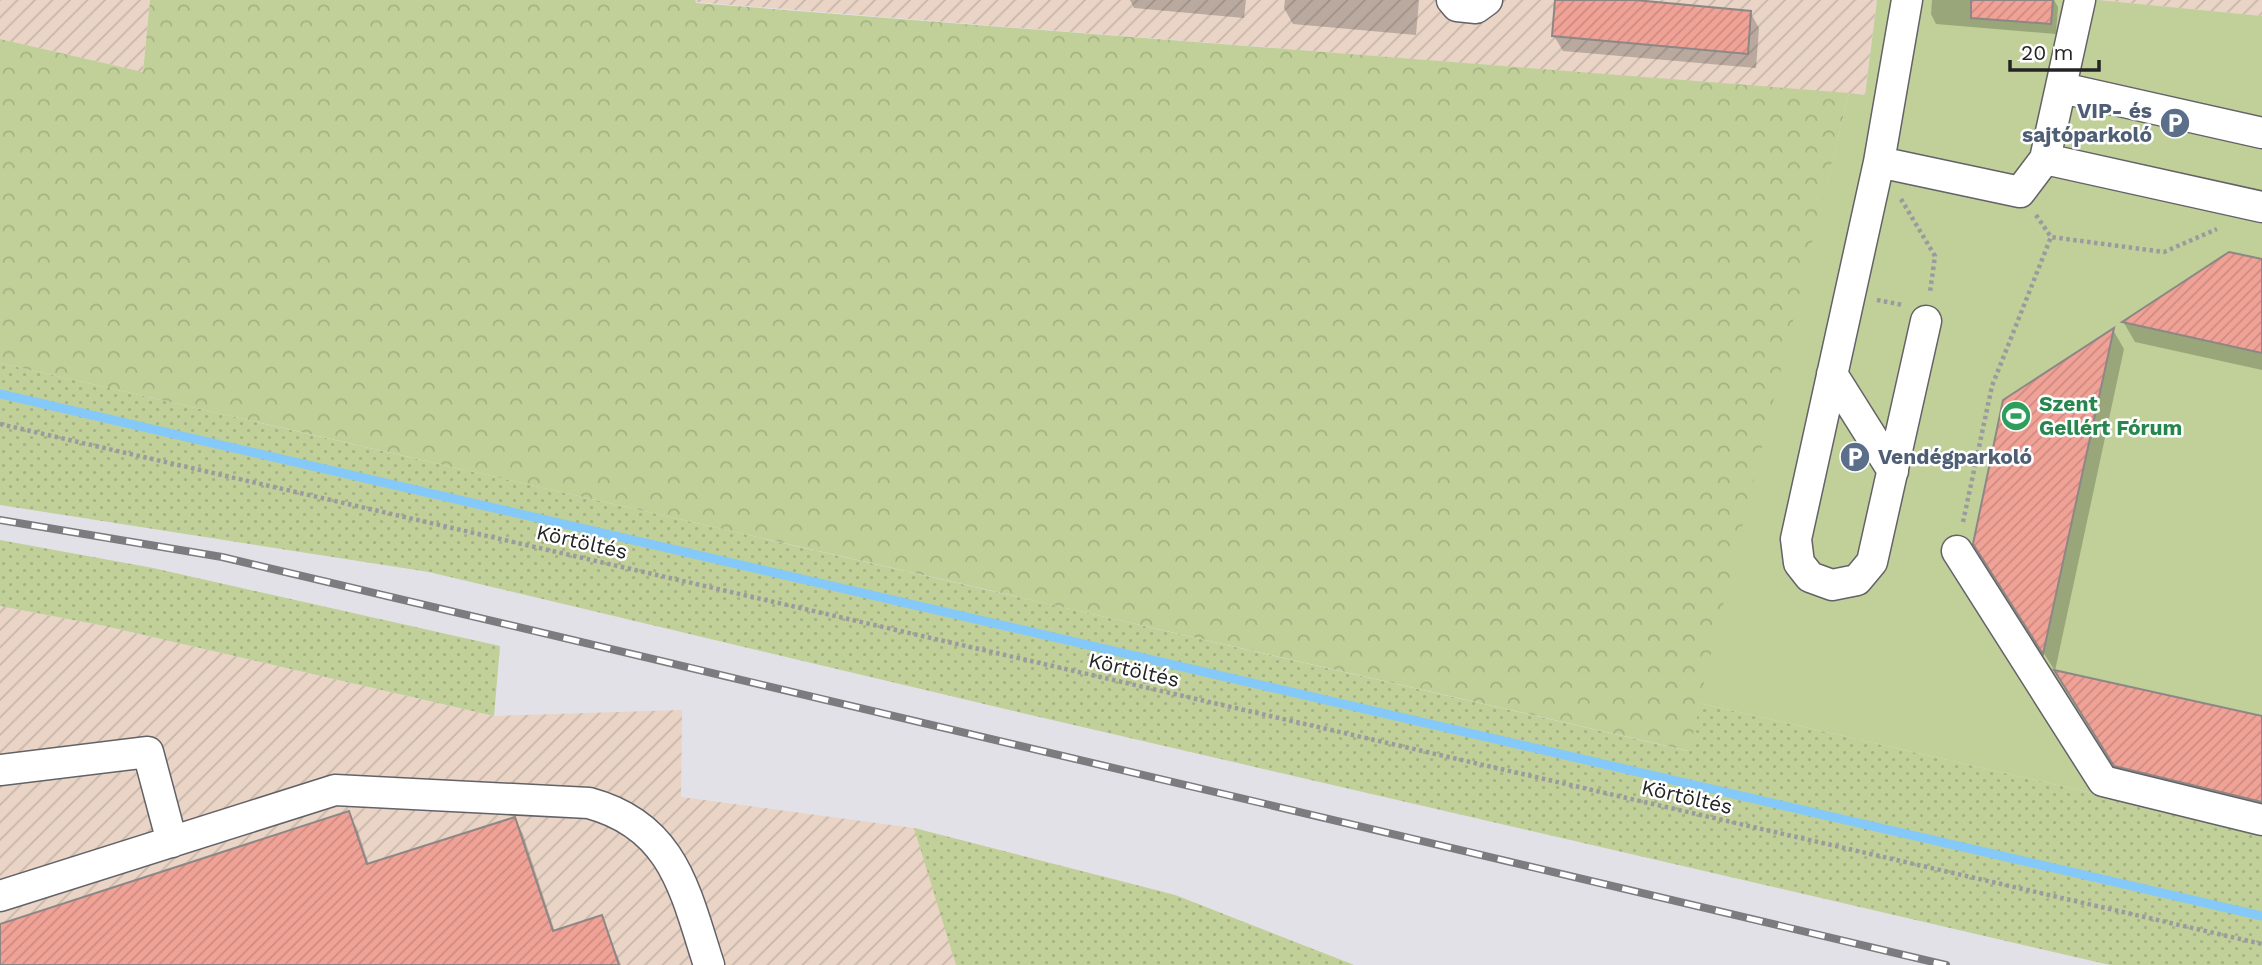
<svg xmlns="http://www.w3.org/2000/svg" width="2262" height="965" viewBox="0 0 2262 965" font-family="'Work Sans',sans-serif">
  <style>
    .industrial { fill: url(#industrial-furrows) }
    .grass { fill: url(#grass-dots) }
    .forest { fill: url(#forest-crowns) }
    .garden { fill: #c0d098 }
    .shadow { fill: #0003 }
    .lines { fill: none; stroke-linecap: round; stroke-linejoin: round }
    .stream { stroke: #85c9f8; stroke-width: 9 }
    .building { fill: url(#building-hatch); stroke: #8d8786; stroke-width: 2 }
    .minor-casing { stroke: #636267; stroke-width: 33 }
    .path { stroke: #9b9b9f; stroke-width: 4.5; stroke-dasharray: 3.5 3.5; stroke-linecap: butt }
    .minor { stroke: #fff; stroke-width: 30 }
    .rail-casing { stroke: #7c7b7f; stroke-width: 8 }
    .rail { stroke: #fff; stroke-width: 5; stroke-dasharray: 16; stroke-linecap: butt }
    .labels { text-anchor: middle; stroke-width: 5; stroke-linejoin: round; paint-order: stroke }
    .service-label { font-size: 21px; font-weight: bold; fill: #4e5e75; stroke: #fff; text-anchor: end }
    .leisure-label { font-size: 21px; font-weight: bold; fill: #27864d; stroke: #fff; text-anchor: start }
    .street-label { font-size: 21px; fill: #242426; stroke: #fff }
  </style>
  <defs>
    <pattern id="industrial-furrows" width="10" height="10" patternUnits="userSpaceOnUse" patternTransform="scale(1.75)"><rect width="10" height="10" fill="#e9d4c6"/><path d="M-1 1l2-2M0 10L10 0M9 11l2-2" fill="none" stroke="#c8b6aa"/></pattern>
    <pattern id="grass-dots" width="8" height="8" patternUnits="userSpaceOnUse" patternTransform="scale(1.75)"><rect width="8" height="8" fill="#c0d098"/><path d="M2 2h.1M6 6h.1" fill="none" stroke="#a5b283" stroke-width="1.8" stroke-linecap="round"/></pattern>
    <pattern id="forest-crowns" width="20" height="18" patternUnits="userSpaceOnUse" patternTransform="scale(1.75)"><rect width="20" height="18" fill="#c0d098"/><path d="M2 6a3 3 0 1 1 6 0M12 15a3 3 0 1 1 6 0" fill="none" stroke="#a5b283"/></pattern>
    <pattern id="building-hatch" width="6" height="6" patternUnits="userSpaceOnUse" patternTransform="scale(1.75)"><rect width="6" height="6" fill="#f1a296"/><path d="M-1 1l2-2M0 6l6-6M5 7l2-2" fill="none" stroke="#ce8b81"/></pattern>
  </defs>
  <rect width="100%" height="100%" fill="#e2e1e7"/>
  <path class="industrial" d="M0,0H150L143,72L0,39Z
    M695,0H1877L1865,95L695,2Z
    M2098,0H2262V16Z
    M0,606L105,626L494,716L682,710L681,797L914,828L1175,895L1354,965H0Z"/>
  <path class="grass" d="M0,363L1688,751L1699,703L2262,832V965H2110L1022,713L429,572L0,505Z
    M0,540L153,568L500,646L494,716L105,626L0,606Z
    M914,828L1175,895L1354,965H956Z"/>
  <path class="forest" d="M150,0H695L696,3L1849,93L1689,751L0,363V39L143,72Z"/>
  <path class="garden" d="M1877,0H2098L2262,16V832L1699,703L1849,93L1865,95Z"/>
  <path class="shadow" d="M1130,0H1246L1244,18L1134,8Z
    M1285,0H1419L1416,35L1293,24L1284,8Z
    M1557,0H1616L1750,12L1759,28L1756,68L1563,51L1554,36Z
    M1932,0H2054L2058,7L2056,34L1936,24L1931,14Z
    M2230,254L2262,261V370L2135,342L2124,323Z
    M2113,330L2124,349L2055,671L1987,564Z
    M2067,690L2262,718V820L2127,785Z
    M348,813L357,828L369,865L515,819L523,834L555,932L602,917L621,965H0V926Z"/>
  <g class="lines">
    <path class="stream" d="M0,394L2262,916"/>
  </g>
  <path class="building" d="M1555,0H1635L1751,11L1748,54L1552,36Z
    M1971,0H2053L2051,24L1971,18Z
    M2229,252L2262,259V353L2122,322Z
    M2114,328L2043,654L1973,544L2003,400Z
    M2054,670L2262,716V802L2114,766Z
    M349,811L367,864L515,817L553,931L602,915L619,965H0V924Z"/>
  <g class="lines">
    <g class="minor-casing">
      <path id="minor" d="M1452,0L1457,6L1476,8L1487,0
        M1907,0L1879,162L2020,192L2045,159L2080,0
        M2062,88L2262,133
        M2045,159L2262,207
        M1879,162L1796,539L1799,563L1810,577L1832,585L1857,580L1872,562L1926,321
        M1832,374L1893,471
        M1957,551L2103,781L2262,820
        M0,770L148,752L172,842
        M0,896L335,790L589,803C674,826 685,891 709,965"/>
    </g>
    <path class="path" d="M1901,199L1935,256L1930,292
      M2036,215L2051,237L2164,252L2217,229
      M1877,300L1903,305
      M0,424L2262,944
      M1963,522L1992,386L2051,237"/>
    <use href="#minor" class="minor"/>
    <g class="rail-casing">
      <path id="rail" d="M0,520L222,557L1946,965"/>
    </g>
    <use href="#rail" class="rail"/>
  </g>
  <defs>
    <g id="parking-disc" transform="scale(1.575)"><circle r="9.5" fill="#5c6f8a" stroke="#fff"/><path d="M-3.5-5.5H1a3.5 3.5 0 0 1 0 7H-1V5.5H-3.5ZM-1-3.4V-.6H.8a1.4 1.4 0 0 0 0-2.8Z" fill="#fff"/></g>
    <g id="stadium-disc" transform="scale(1.575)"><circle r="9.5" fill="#2e9e5b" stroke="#fff"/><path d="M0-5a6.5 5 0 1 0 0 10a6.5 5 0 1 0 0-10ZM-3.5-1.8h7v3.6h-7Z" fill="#fff"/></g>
  </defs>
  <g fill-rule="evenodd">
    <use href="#parking-disc" x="2175" y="123"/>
    <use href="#stadium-disc" x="2016" y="416"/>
    <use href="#parking-disc" x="1855" y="457"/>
  </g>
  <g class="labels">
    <g class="service-label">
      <text x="2152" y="118">VIP- és<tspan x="2152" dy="24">sajtóparkoló</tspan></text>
      <text x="1878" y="464" text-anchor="start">Vendégparkoló</text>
    </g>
    <g class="leisure-label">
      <text x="2039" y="411">Szent<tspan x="2039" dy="24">Gellért Fórum</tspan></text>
    </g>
    <g class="street-label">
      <text transform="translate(582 542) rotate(13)" y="7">Körtöltés</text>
      <text transform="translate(1134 670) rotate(13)" y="7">Körtöltés</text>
      <text transform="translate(1687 797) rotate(13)" y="7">Körtöltés</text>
    </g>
  </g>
  <path d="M2010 60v10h89v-10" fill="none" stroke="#242426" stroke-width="3.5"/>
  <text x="2021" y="60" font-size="21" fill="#242426" stroke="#ffffff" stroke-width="5" paint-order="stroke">20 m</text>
</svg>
